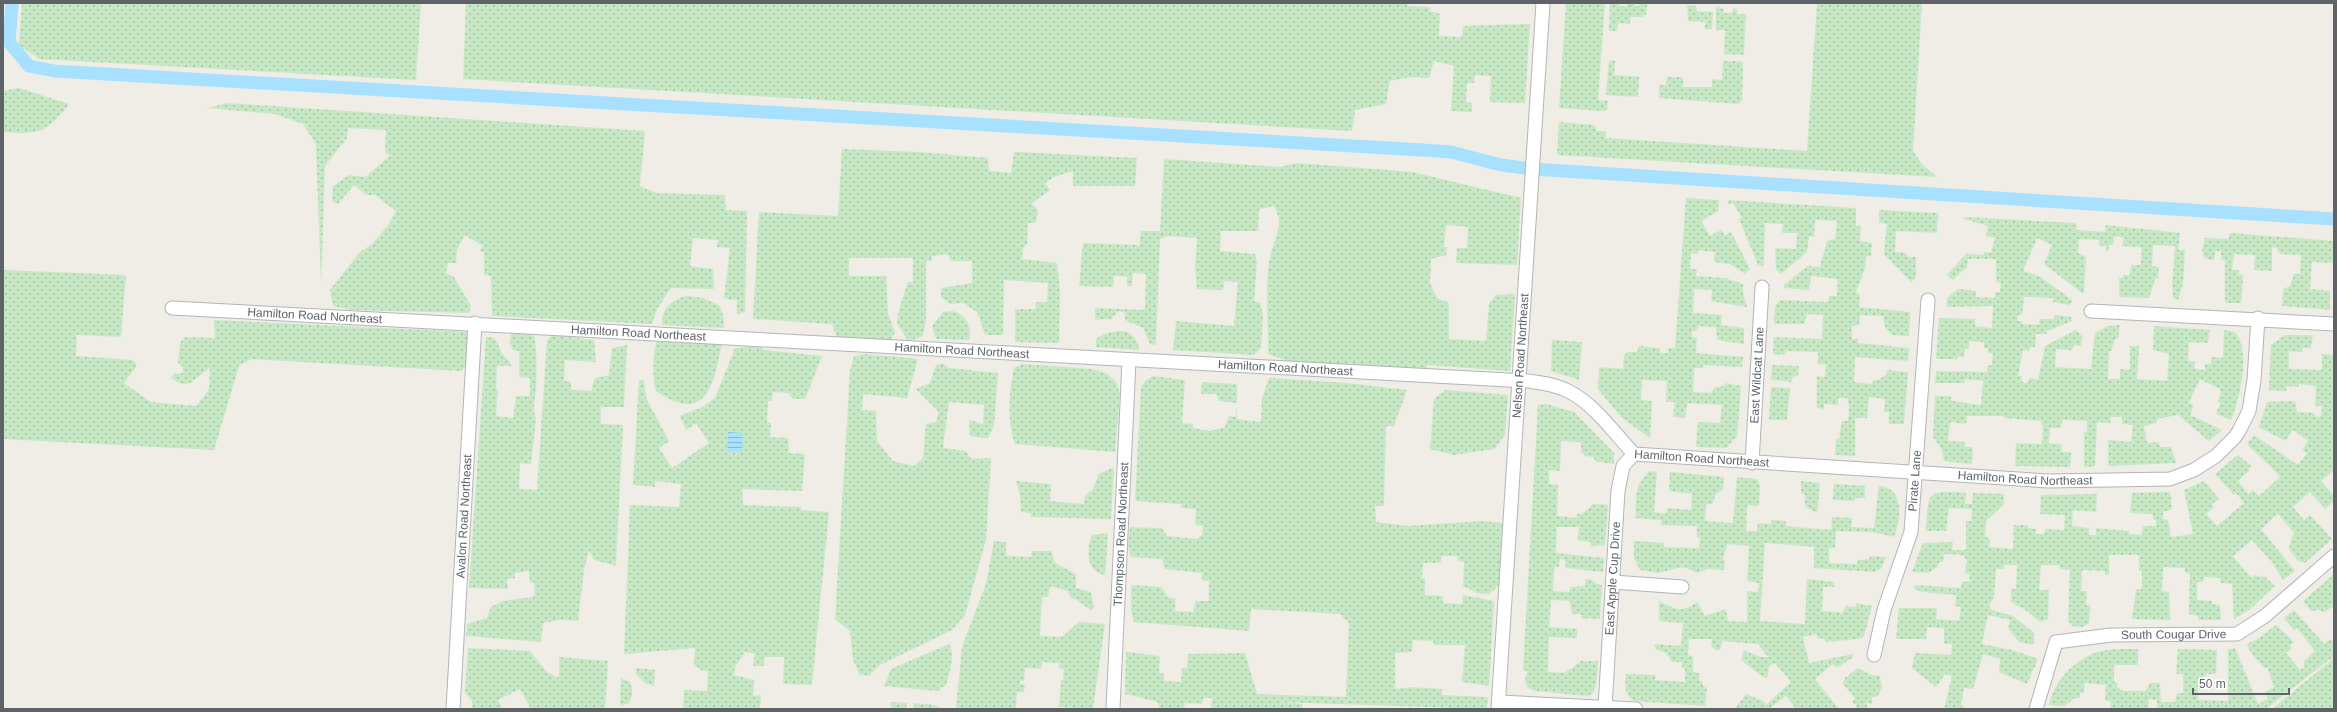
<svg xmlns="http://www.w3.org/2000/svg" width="2337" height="712" viewBox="0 0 2337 712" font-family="Arial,sans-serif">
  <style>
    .grass { fill: url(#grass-dots) }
    .water { fill: url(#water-rules) }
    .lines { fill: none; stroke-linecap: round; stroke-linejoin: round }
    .canal { stroke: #a8e1ff; stroke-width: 13 }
    .minor-casing { stroke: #b2b5b9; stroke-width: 15 }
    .minor { stroke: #fff; stroke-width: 13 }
    .labels { text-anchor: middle; stroke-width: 3; stroke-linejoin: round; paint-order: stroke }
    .street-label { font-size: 12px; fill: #5e6367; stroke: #fff }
  </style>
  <defs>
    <pattern id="grass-dots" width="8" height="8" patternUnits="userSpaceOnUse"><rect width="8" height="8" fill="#c7e8c4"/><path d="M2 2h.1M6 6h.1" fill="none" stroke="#a5c0a3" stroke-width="1.8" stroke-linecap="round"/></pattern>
    <pattern id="water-rules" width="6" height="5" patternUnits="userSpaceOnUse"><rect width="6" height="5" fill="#a8e1ff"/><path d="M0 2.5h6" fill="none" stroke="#8cbad2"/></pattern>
  </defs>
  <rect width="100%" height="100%" fill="#f0ede7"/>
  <path class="grass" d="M22,3H421L416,80L39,59L19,45Z
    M466,3H1407V6L1430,7V11L1440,14L1439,36L1462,37L1463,26L1530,24L1525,103L1490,102L1491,76L1475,75L1474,83H1467L1466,102L1472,103V112L1451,111L1454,66L1434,61L1429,78L1411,77L1390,81L1386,104L1355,110L1352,131L463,79Z
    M1566,3H1605L1598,100L1608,101L1607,109L1604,111L1559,108Z
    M1610,3H1619V6H1627V3H1635V6H1639L1640,3H1647L1646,15H1643V17H1630V24L1618,23L1617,31H1609Z
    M1817,3H1922L1913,151L1922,164L1937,177L1557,155L1559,122L1595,125L1597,131H1606L1605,138L1807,151Z
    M1687,5L1696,6L1697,11L1713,12L1712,29H1705V22L1688,21Z
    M1716,7L1723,8L1724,13H1732L1733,8L1737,9V14H1746L1744,55L1724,54L1725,30H1716Z
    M1609,60L1615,61L1614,75L1639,77L1638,97L1606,95Z
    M1723,61H1738L1743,63L1742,100L1739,104L1659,98V85H1666L1667,77H1683V87H1712V79L1722,80Z
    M19,88L69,104C47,133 38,135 3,132V91Z
    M228,103L645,131L640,186L656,193L725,195L726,210L747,211L745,312L737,314V300L724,299L730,248L717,247L718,240L693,238L690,266L713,269L714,289L671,288L657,309L652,324L492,316L491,276L484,275V253L480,251L483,246L465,235L457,250L456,263H448L446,273L454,277L471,306L469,313L352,310L333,306L330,290L360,252L372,244L389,224L396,211L375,195H366L354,185L338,204L332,201L333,186L349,175L365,177L390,156L385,152L386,130L348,128L347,138L325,166L321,286L316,144L303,124L275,114L207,108Z
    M842,149L920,152L988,158L989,171L1011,173L1014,152L1137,158L1135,186H1073V171L1054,177L1045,183L1050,190L1032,203L1038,211L1036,223H1028L1027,244L1023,247L1022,259L1057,263L1060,290L1059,343L1015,342V309H1035L1036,302H1047L1048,283L1004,280L1003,335H985L978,313L964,303L950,304L941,297V288L972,283V261H951L948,254L932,256V261H926V320L923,336L908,341L897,323L899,310L908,282H913V258H849V276H886L888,314L895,332L890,342L837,337L832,324L753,319L759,212L838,216Z
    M1164,159L1280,167L1297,163L1412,172L1521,198L1517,265L1456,263L1457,248H1467L1468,227L1446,225L1444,247H1447L1446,255L1431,259L1430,283L1437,298L1449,303V339L1486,341L1489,303L1496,295L1515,294L1510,371L1427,365L1426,370L1292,363L1268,354C1269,323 1263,278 1272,250C1277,232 1284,224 1274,206L1259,209L1258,231H1221L1220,251L1255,254L1257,262L1254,301L1260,303L1263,314L1261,348L1254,355L1173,350L1176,321L1234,326L1238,282L1224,281L1223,290L1197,289L1195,266L1197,238L1167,236L1160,239L1156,345L1150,344L1143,328L1125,320V313L1118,311L1111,319L1095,320V308L1145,310L1146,274L1133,273L1132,286H1127V277L1114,276L1113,287L1079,286L1083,243L1137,245L1139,247L1141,231H1160Z
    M1686,198L1719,200L1718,211L1701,221L1710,236L1721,230L1725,235L1731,232L1750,269L1745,274L1730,264L1714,262L1715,252L1698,250V254L1691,253L1690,268L1697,270L1696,276L1725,278L1743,284V293L1747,307L1711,301L1712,290L1694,289L1693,313L1722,315L1721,325L1744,328V344L1717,340L1716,327L1698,326L1697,331H1692V337L1697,338L1696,353L1743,357L1742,367L1703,365V368H1694L1693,392L1711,393L1715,387L1724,386L1726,383L1741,386L1737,436L1726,448L1696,447L1698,422L1720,423L1722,405L1687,403L1685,418L1673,417L1675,402H1666L1667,381L1642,380L1641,400L1652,401L1650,438L1622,418L1598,389L1599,367L1623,369L1624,355L1629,352H1637L1639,346L1660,348V353H1668V348H1675Z
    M1727,200L1856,208V226H1861L1860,241L1872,243L1871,256H1866L1865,269L1856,292L1860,295L1859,307L1910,312L1909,336L1892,335L1885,327L1883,316L1860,315L1859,325L1852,326V339H1858V343L1909,348L1908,361L1855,357L1854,382L1872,384L1873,380H1878L1887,374V370L1908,372L1904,424H1889V412H1884L1885,399L1869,397L1867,418H1855V456L1835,455L1836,439H1839L1842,421H1848L1849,406L1847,398H1838V405L1824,404V409L1817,408V376L1825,377L1826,365L1818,364V352L1786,351L1785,355L1773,354L1774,337L1822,339L1823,315L1807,314L1804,324H1774L1775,307L1780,300L1828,302L1829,296H1837L1838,279L1811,276L1809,290L1784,288V285L1807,266L1820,267L1827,241L1835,239L1837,221L1815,220L1814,237L1809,236L1807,252L1781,274L1776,270L1775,248L1796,249L1797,233H1782L1783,224L1765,223L1764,266L1758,265L1739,219L1742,218L1733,203L1729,205Z
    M1879,210L1938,213L1937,233L1896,231L1895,252L1907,253V257H1916V278L1911,282L1884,254L1887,224L1879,223Z
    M1964,217L2076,223L2077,230L2105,232L2106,225L2180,233L2178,250H2185L2183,283L2178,300L2173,299L2172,279H2173L2175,246L2153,245L2152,266L2159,267L2158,278L2155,279L2149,298L2119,297V278H2122L2123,275H2130L2131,265H2141L2142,247L2122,246L2124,238L2118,236L2114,237L2113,245H2109V250H2106V246H2099V240L2079,239L2078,253L2086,257L2084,293H2082L2044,264L2052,245L2037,238L2023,271L2039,276L2072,300L2070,305L2053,302V298L2024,297L2022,315H2018L2017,321H2022V324L2039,325L2040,319H2054L2055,315L2071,317L2072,321L2047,331V334H2036L2035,347H2030L2029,351L2023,350L2018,376H2022L2021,381L2026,384L2030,378L2038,380L2045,346L2076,330L2082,336L2081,346L2074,345L2072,350L2056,349L2055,367L2091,369L2095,333L2108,326L2120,325L2118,339H2115L2111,351H2109L2108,379H2120V369L2130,370V346H2139L2137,379L2167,381L2169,354L2153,350L2154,326L2210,330L2208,343L2189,342L2188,361L2195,362L2194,369L2205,370V364H2211V357L2223,358L2224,330L2235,332C2251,350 2240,398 2231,420L2216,414L2220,404L2218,401L2221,392L2220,389L2200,379L2189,402L2194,406L2190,415L2222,430L2209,441L2178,415L2157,419L2156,423L2144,426L2147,443L2157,442L2161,447H2171L2176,463L2108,466V440L2131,442L2133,425L2122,424V417H2111L2110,423L2097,422L2095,466L2084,467V432L2087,431V421L2062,420L2061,428H2050L2049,443L2061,444L2062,452H2071L2070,467L2015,466L2016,443L2042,444L2043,425H2041V421L2005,418L2003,416H1967L1966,424L1950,422L1948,441L1965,442V447H1973L1972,464L1944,461L1942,450L1933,437L1935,396H1950L1952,401L1981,405L1983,381L1965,379L1964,383H1935L1936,371L1987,372V366L1992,365L1993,354L1988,353V349L1984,348V342L1969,341V349H1965L1964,357L1958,356L1957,359H1936L1939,318L1975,319V326L1992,328L1993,306L1947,307V298L1958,289L1976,291V297L1995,298V292H2000L2001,283L1996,282V259H1968L1967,267L1953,280L1947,275L1966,254L1983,255L1984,252L1991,253L1995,238L1986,236L1988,226L1964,219Z
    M2229,233L2334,241V263L2312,262L2310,289L2330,291V310L2282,306L2283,289L2290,286L2294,274H2300L2301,255L2280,254L2276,247L2272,248V271L2254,270L2255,255L2234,254L2232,270H2239V274L2243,275L2241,303H2225V261L2221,260V251H2215L2214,260L2205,259L2202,251L2205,238L2229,239Z
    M3,270L126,275L121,337L77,335L76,356L133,360L137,366L124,383L151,402L197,406L209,389L210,368C194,378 189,392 171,378L174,374L183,373V367L178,363L180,343L185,337L215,338L214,320L469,332L467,364L462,371L444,370L251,359L239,366L214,450L3,439Z
    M687,296L703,298L720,306L724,319V328L662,325C661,309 672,299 687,296Z
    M953,311C966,315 972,326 969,340L936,339L932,326L943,312Z
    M1117,331C1132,331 1135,336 1140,350L1096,347V339L1104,334Z
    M511,334L534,335C537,352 537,370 536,388C535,399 532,409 536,419L531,464L520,463L519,489L537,490L547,340L552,335L594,340L596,362L565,360L564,381L571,382V390L591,391L595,378L609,375L612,348L627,345L624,407H601V424L623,425L616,566L594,560L589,550L584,570L578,621L560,620L543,623L541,642L466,636L467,624L487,618L491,607L503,601L532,597L535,593L534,582L530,583L529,571L515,573V578L507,579L508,589L469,588L486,337L494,338C499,344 499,350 504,356C507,360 510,361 512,366H497L496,389H498L496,416L513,418L516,396H530V378L519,377V351L513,350L510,343Z
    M2285,335H2313L2311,348H2302V352L2289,351V369L2322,370V354L2334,355V470L2321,481L2334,496V501L2325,509L2310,492L2293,507L2304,520L2310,515L2332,539L2305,563L2298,561L2289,549L2292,536L2295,534L2278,514L2261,529L2295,571L2283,580L2272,562L2252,540L2233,556L2251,578L2254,575L2260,577L2264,576L2275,586L2249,610L2234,619L2232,584L2221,583L2220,578L2204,577L2203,582H2197V600L2212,601V604L2220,605L2221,620H2198V616L2189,614L2190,573H2185V568L2163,567L2162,591L2169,592L2170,620L2132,619L2136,589H2142V571H2139V555H2109V575H2105V571L2082,570L2081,591H2087L2086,605H2090L2089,623L2082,627L2072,626L2068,620L2070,570L2060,569L2059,565H2041L2039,590H2049L2048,619L2040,622L2027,611L2011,602V589H2016L2017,565H2004V569H1996L1994,598L1989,605L1992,610L2013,616L2034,633V645L2019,642L2008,628L2010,620L1988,615L1982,644L2012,650L2038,659L2027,684L1999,672L2000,659L1983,654L1973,689L1964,688L1961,705L1966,709H1944L1952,676L1945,674L1936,687L1912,668L1915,653L1951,655L1952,644H1944V628L1927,627L1926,639H1896L1899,608H1937L1936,619L1959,621L1961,607L1955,606L1956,595L1922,592L1914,589L1915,585L1961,588L1962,582L1970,581L1969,574L1965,573L1967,560L1963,555L1944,554L1943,562H1939L1938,566L1929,573L1912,572L1923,543L1953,542L1952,550H1966V521H1971L1972,509L1949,508L1946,531H1926C1928,492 1926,490 1966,493L1965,504H1972L1973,493L2004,494V504L1986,521L1985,537L1990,538L1989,547L2013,549L2014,525H2028V528L2036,529V534H2044L2045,529L2064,530L2065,515L2040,514L2041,495L2097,494L2096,512L2073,510L2072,526L2089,528V535H2096V528L2129,531V534L2142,535L2143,526H2156V520H2153V514L2130,513L2132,493L2170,492L2172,509L2163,512V519L2168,520L2171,537L2193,534L2184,490L2204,481L2219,499L2212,504L2214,507L2206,514L2217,526L2244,503L2236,493L2234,495L2215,474L2238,455L2251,466L2248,469L2250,470L2238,481L2248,494L2253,490L2259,496L2280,477C2270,465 2258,456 2247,444L2254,435L2298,465L2307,453L2302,450L2308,441L2293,430L2285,441L2259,427L2267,402L2295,401L2297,412L2315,413V417L2321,416L2322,406H2315L2316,386L2299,384L2298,387L2287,386L2286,391L2269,390L2271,345Z
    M1552,340L1582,342L1579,380L1551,371Z
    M656,342L722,343C714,384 707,426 656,391C652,374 653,359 656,342Z
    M760,345L764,350L822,356L805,399H793L788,393L773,392L772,401H768L767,422L771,423L770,437L788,438L789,453L805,454L802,491L742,489L743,505L801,507V510L829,512L812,685L783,684L784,657H765L764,666H753L755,654L745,652L735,667L734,675L754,680L753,696L761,695L760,709H683L684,690L707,691L708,671L700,670L694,664L695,648L624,654L630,505L679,507L681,484L655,481V487L633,485L639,380H644L646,398L669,441L659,448L672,468L709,443L696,423L686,430L680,416L702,407L715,398L735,348Z
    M864,354L918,359L907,398L863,394L862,410L876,411L877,441L893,461L914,466L923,458L926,424L936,422L939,412L916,389L930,383L936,365L943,363L949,368L998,373L994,425L988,438L974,437L970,435L969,420L983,424L984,405L949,402L943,448L966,451L971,459L991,458L986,540L965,615L952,630L880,665L869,676L860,675L853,660L850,631L835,619L850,371L854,356Z
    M1022,364L1093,369L1108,374L1116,382L1120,393L1115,452L1015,444C1007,422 1009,391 1014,368Z
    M1772,365L1799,366L1798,376L1793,377L1792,382L1771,380Z
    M1153,376L1185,380L1182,423L1193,424V428L1210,431L1225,427L1229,416L1236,417L1237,403L1219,401L1217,394H1201L1202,382L1237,384V419L1261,422L1262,398L1269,378L1347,383L1407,390L1394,426H1386L1384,506H1375L1376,522L1407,526L1484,521L1502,523L1499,585L1489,594L1477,593L1463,586L1464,562L1458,561L1457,556H1442L1441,563H1423L1422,578L1425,579V595L1443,596V603L1462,604L1463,595L1494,601L1489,686L1462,682L1465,645H1434L1433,641L1413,640L1412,652L1395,653V689L1411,687L1442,689V695L1488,697L1487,709L1279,702L1302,704V709H1211L1212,698H1203L1202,704L1185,703L1184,709H1160L1158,702L1125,694L1126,652L1160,656L1159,673L1164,674V681L1181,682L1182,668H1187L1188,654L1245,653L1257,694L1346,697L1349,623L1340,614L1251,609L1249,631L1134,622L1131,611V585L1161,587L1168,597L1175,599V611L1194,612L1195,601H1209V581L1202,580V573L1165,569L1162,559L1131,557L1128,546L1130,527L1162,528L1167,536L1197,539L1202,535L1203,526L1195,525L1196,509L1181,508V504L1135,501L1141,387L1145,381Z
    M1771,387L1790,388L1787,420H1769Z
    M1445,390L1508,395L1505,435L1494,449L1454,455L1430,449L1434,399Z
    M1546,404L1574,412L1614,453V464L1594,461V457L1584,456V453H1581V442L1561,441L1560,471L1549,470V484L1558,485L1557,516L1577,518V514H1582L1593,504L1608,505L1605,545L1591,546V542L1578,540L1579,527H1557L1556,553L1604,558L1603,572L1566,568L1565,560L1560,559L1559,567H1554L1553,591L1569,592L1570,587L1585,586V579H1591L1597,584L1602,585L1600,619L1581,618V614H1572L1570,601L1551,600L1549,627L1577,629V638L1549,637L1548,672L1566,673L1567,670L1571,669L1581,661H1598C1597,672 1599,691 1588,696L1535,691L1528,688L1525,681L1527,671L1523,670L1538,405Z
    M1114,467L1111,519L1031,517V513L1021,512L1020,495L1016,481L1051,484L1050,501L1084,504L1085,496L1093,489L1099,474Z
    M1650,471L1657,472L1654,512L1666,514L1667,508L1691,510L1692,494L1669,491L1670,472L1724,477L1723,489L1716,494L1712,504H1706L1705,521L1733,523L1737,477L1757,479L1760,485L1759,506L1747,505L1746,531H1757L1758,523L1771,524V520L1786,521V526L1831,530L1832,517L1852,518L1851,527L1874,528L1879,486C1905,488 1901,519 1894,537L1872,532L1836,531L1835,548H1829V563L1857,564L1858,560L1869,559L1870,556L1886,557L1881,569L1874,572L1814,568V547L1765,543L1760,621L1805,624L1807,579L1834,582V587H1823L1822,611L1840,612L1841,615L1846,606L1856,607V603L1872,606L1864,636L1859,639L1826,642L1824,638L1818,639L1817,634L1803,637L1809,663L1853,654V657L1837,668L1833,664L1815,679L1839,709H1796L1786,696L1769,709H1735L1746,694L1763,701L1766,705L1791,682L1775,663L1769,666L1768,677L1764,678L1741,660L1744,650L1760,657H1768L1758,644L1722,641L1720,650H1716L1711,646L1712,639H1689L1688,655L1693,656V672L1699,673V680L1703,682V686L1707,688L1705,706L1634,701C1624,694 1625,685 1626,674L1655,675V680L1685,682V669L1682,668V662H1672L1666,653L1656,649L1654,644L1681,646L1683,623L1659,621V601C1676,609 1681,614 1697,602L1705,616L1726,609L1728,621L1747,622V591L1758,592L1759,583L1747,581L1749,546L1727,544L1723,559L1725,560L1724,570L1707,569L1697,573C1681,564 1679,568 1663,572C1657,574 1647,571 1640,570L1634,558V541L1664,543V547L1699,548L1700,538L1697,537V526L1661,525V520L1635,518C1637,497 1633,485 1650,471Z
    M1801,481L1820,483L1817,513C1806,506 1804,510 1805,495L1801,493Z
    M1834,484L1865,486V498H1856L1854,501L1833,500Z
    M1108,533L1105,575C1086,571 1086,551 1092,535Z
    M994,541L1006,542V556L1031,557L1032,551H1051L1055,563L1076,574V588L1091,592L1094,608L1091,610L1075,599L1071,598L1068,591L1050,586L1048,597H1042L1040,636L1062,637L1079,622L1105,624L1093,709L1059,707L1061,680H1063L1064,669L1059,668V663L1042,662L1041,669L1025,668L1024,681H1020V684L1025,685L1024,692H1017L1016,709H956L962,647L986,584Z
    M2334,574V608L2332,607L2325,612L2319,610L2311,611L2303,601Z
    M2294,610L2324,644L2330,639L2334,643V656L2266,709H2157V700L2149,699L2148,709H2110L2111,701H2105L2106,685L2085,683L2084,693H2080V698H2075L2064,706L2049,705C2053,682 2075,659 2098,652C2110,648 2125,649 2138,649V665H2114V682H2117V687L2123,691H2146L2150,683H2160L2161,702H2175L2177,693H2183V674H2176L2178,649L2217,650L2216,674H2206L2205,679H2198V700L2228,701V649L2235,648L2258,704L2268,699L2265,692L2274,687L2267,667L2264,668C2258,660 2250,654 2247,644L2259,638L2276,625L2294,642L2290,646L2292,648L2286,653L2300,670L2305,667L2303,662L2315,651L2297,628L2294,630L2284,618Z
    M949,644C956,655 949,673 946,685L937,691L884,686L891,669Z
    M468,648L530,651L547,672L559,678V657L608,661L605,709H531L520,689L498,700L502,708L499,709H472V701L465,693Z
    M2334,657V709H2272L2334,658Z
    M636,668L655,670L654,686L645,683L636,674Z
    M1858,668L1871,675L1880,676L1882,688L1877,697H1872V704L1867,703V709H1855L1857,707L1852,701L1855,698L1843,684L1845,678Z
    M621,678L630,682C633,691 633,696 628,704L620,705Z
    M891,702L907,703L906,709H891Z
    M914,703L935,705L942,709H914Z"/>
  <path class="water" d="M728,432L743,433L742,452L727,451Z"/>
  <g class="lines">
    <path class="canal" d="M12,3L9,42L29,66L54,71L1423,150L1451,152L1501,165L1532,169L2334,219"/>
    <g class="minor-casing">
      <g id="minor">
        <path id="s1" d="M172,308L1528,381C1543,383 1557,385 1570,392C1595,405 1615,434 1634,454L2048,481L2170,479L2194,470L2216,456L2235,437L2239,431L2249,411L2254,380L2258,318"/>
        <path d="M2091,311L2334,324"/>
        <path id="s2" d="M1752,463L1762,287"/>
        <path d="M1613,582L1682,587"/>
        <path id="s3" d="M1874,655L1884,610L1911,532L1928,300"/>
        <path d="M1499,702L1636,709"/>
        <path id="s4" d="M1605,707L1618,491L1623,466L1634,454"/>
        <path id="s5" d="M453,709L475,323"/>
        <path id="s6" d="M1113,709L1129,360"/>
        <path id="s7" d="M1498,709L1543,3"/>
        <path id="s8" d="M2036,709L2056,642L2111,635L2237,634L2265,616L2334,556"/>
      </g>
    </g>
    <use href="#minor" class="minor"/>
  </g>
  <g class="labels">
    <g class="street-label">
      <text dy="4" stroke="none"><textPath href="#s1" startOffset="143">Hamilton Road Northeast</textPath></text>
      <text dy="4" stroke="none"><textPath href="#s1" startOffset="467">Hamilton Road Northeast</textPath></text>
      <text dy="4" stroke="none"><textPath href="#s1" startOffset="791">Hamilton Road Northeast</textPath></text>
      <text dy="4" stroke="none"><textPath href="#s7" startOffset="354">Nelson Road Northeast</textPath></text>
      <text dy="4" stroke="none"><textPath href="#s1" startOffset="1115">Hamilton Road Northeast</textPath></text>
      <text dy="4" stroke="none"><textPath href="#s2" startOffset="88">East Wildcat Lane</textPath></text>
      <text dy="4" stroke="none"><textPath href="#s1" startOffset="1559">Hamilton Road Northeast</textPath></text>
      <text dy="4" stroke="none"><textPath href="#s1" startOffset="1883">Hamilton Road Northeast</textPath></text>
      <text dy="4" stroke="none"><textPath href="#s3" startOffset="180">Pirate Lane</textPath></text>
      <text dy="4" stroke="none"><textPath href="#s5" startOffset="193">Avalon Road Northeast</textPath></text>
      <text dy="4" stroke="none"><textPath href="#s6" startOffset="175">Thompson Road Northeast</textPath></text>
      <text dy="4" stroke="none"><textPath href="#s4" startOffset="129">East Apple Cup Drive</textPath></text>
      <text dy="4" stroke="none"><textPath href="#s8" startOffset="188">South Cougar Drive</textPath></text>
    </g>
  </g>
  <rect width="2337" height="712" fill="none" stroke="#5e6367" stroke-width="8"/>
  <path d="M2193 688v6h96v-6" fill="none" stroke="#5e6367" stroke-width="2"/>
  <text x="2199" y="688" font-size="12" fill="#5e6367" stroke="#ffffff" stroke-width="3" paint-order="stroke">50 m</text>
</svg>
